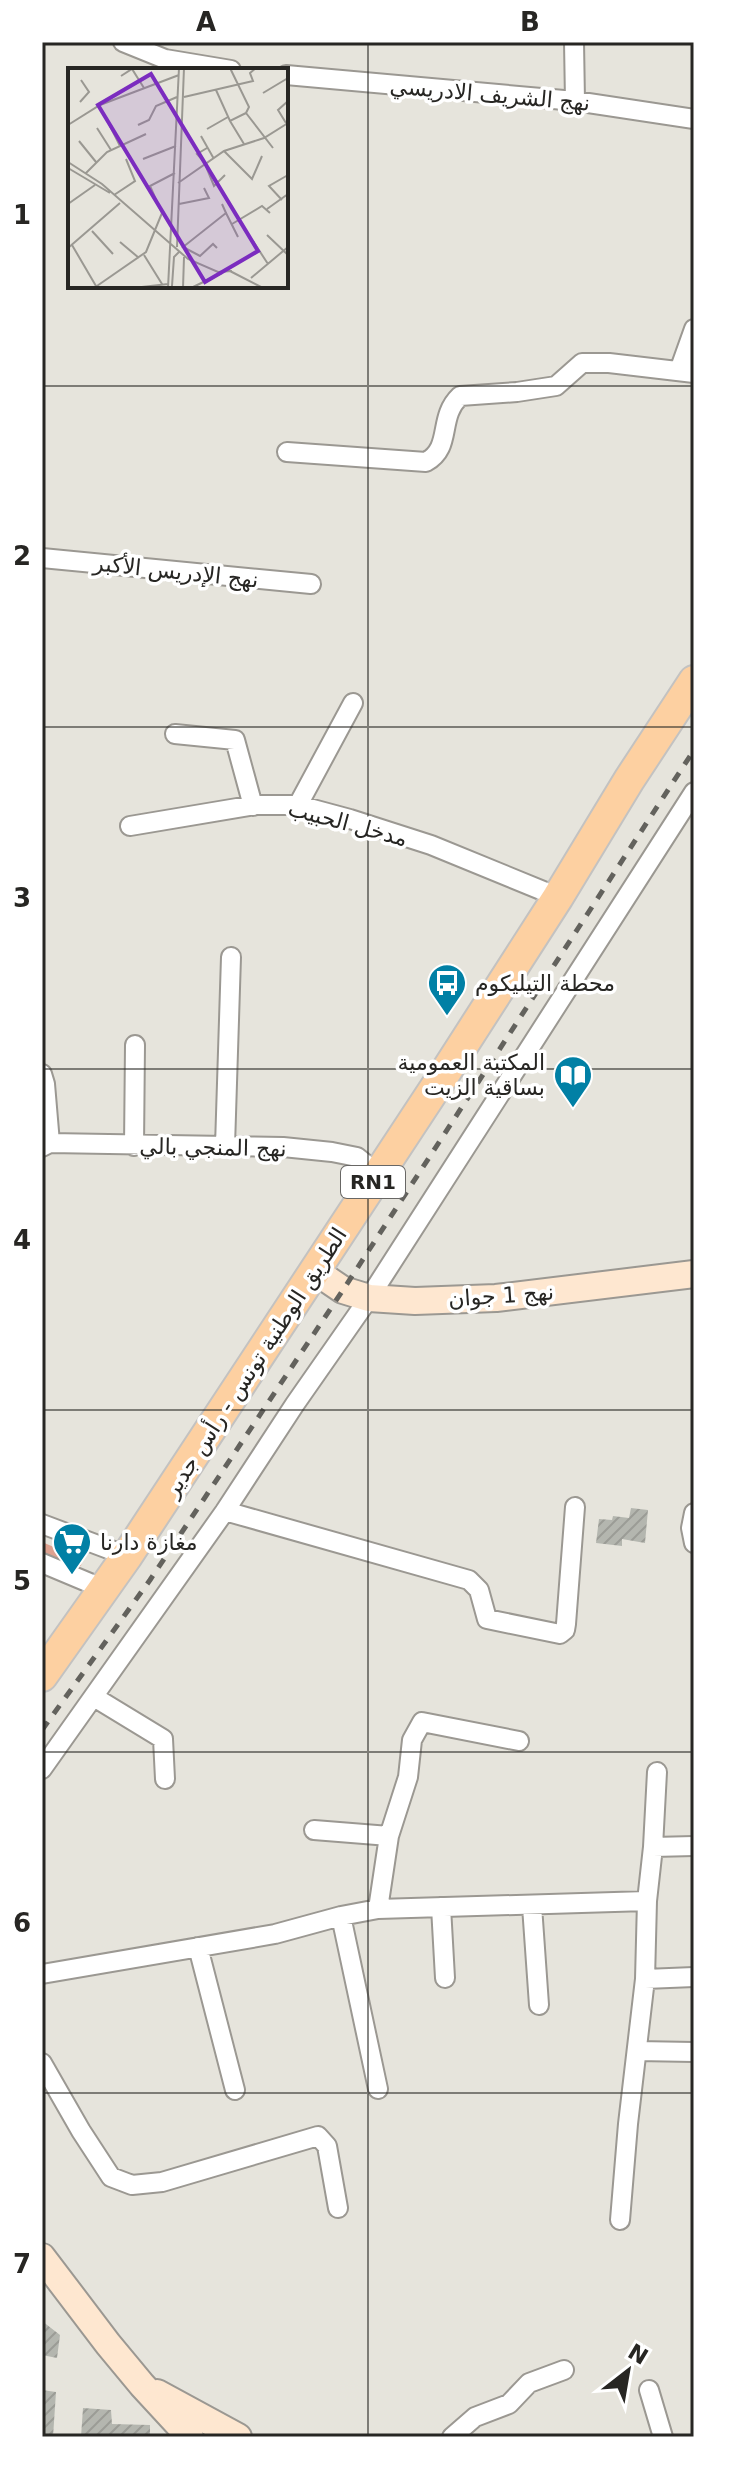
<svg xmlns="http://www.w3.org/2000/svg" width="736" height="2479" viewBox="0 0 736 2479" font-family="'DejaVu Sans','Noto Sans Arabic',sans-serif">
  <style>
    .green { fill: #dea18f }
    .building { fill: url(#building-hatch) }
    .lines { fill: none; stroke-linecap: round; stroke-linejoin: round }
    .street-casing { stroke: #9b9892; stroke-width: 22 }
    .secondary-casing { stroke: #9b9892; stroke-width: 30 }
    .primary-casing { stroke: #c3c2c1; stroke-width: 34 }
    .street { stroke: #fff; stroke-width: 18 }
    .secondary { stroke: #fee7d0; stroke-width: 26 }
    .primary { stroke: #fdd0a1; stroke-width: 30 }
    .rail { stroke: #63625d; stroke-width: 5; stroke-dasharray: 10 10; stroke-linecap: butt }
    .grid { fill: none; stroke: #272623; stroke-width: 2; stroke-opacity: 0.55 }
    .labels { text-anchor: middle; stroke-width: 7; stroke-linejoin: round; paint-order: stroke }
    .shield { fill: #fff; stroke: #686765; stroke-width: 2 }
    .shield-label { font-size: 20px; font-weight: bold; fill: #272623 }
    .street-label { font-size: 22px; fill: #272623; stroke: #fff }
    .poi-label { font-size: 22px; fill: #272623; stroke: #fff; text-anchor: start }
    .inset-road { fill: none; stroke: #9a9892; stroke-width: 2 }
    .view { fill: #7b2cbf; fill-opacity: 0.15; stroke: #7b2cbf; stroke-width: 4 }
    .inset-edge { fill: none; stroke: #272623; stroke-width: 4 }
    .neatline { fill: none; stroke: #272623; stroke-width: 3 }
    .grid-label { font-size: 26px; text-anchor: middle; font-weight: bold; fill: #272623 }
  </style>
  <defs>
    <pattern id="building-hatch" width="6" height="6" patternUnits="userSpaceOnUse" patternTransform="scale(2)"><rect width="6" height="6" fill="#b4b6af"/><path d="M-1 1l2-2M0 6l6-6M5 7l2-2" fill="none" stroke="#9b9c96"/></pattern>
  </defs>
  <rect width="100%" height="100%" fill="#e6e4dc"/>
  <path class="green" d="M42,1542L82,1559L81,1566L74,1567L42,1554Z"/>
  <path class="building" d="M631,1508L648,1510L645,1543L622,1539V1546L596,1543L599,1519L612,1520L613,1516L629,1518Z
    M42,2321L60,2335L57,2358L42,2355Z
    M42,2390L56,2392L53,2437H42Z
    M83,2408L111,2410L112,2424L150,2425V2437H81Z"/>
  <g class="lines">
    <g class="street-casing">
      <path id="street" d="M123,42L165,59L231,70
        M574,42L575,101
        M286,75L575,101L694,119
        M679,371L694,329
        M287,452L426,462C453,447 437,418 460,396L517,392L556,386L582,363H609L694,373
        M42,558L311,584
        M175,734L235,740L253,806
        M298,805L353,703
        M130,826L255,805H298L350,819L431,845L558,897
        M42,1074L45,1084L50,1143
        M134,1146L135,1045
        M225,1146L231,957
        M42,1147L50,1143L283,1147L332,1152L357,1157L378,1174
        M225,1511L469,1580L479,1590L487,1619L560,1634L565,1630L566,1624L575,1507
        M694,1513L691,1528L694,1543
        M42,1524L127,1556
        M42,1563L104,1589
        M94,1697L163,1739L165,1779
        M42,1769L225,1511L295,1404L369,1298L694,792
        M314,1830L389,1836
        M653,1847L694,1846
        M532,1906L539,2005
        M441,1907L445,1978
        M378,1909L389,1836L408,1777L412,1740L422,1722L519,1741
        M341,1916L378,2089
        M198,1947L235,2090
        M42,1974L275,1934L341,1916L378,1909L647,1901L653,1847L657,1772
        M645,1979L694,1977
        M637,2051L694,2052
        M42,2063L81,2131L111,2177L132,2185L162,2182L318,2136L327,2146L338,2208
        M620,2220L628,2124L645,1979L647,1901
        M649,2390L663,2437
        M452,2437L475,2417L509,2404L529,2383L564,2370"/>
    </g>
    <g class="secondary-casing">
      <path id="secondary" d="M315,1271L343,1290L369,1298L415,1301L496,1298L694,1274
        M42,2257L108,2344L142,2385L190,2437
        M157,2393L238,2437"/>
    </g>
    <g class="primary-casing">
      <path id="primary" d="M42,1676L127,1556L443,1076L558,897L629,780L694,681"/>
    </g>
    <use href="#street" class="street"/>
    <use href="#secondary" class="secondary"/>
    <use href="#primary" class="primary"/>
    <path class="rail" d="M42,1730L150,1580L343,1290L694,750"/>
  </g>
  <path class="grid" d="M368,42V2437M42,386H694M42,727H694M42,1069H694M42,1410H694M42,1752H694M42,2093H694"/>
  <defs>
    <g id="bus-pin" transform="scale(2)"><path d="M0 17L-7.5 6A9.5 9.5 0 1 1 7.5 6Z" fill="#0180a5" stroke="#fff"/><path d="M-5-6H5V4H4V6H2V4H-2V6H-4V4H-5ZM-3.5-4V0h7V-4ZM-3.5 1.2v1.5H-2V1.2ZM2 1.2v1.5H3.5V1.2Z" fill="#fff"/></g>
    <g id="library-pin" transform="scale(2)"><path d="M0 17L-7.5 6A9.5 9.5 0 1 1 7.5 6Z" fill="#0180a5" stroke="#fff"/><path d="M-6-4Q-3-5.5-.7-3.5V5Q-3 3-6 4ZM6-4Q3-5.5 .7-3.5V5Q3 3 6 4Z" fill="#fff"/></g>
    <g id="supermarket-pin" transform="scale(2)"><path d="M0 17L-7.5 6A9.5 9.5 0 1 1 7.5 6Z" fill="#0180a5" stroke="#fff"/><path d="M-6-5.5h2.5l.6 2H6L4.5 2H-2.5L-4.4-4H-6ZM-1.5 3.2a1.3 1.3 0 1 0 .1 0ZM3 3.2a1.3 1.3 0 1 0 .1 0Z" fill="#fff"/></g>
  </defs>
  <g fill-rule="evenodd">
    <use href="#bus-pin" x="447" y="983"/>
    <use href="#library-pin" x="573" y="1075"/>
    <use href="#supermarket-pin" x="72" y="1542"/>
  </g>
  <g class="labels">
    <rect class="shield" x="341" y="1166" width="64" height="32" rx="6"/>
    <g class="shield-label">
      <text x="373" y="1189">RN1</text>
    </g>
    <g class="street-label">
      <text transform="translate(490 94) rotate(5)" y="8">نهج الشريف الادريسي</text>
      <text transform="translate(176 571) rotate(6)" y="8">نهج الإدريس الأكبر</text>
      <text transform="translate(348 823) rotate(15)" y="8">مدخل الحبيب</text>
      <text transform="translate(213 1147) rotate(1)" y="8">نهج المنجي بالي</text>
      <text transform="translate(501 1295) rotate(-4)" y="8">نهج 1 جوان</text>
      <text transform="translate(255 1362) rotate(-57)" y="8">الطريق الوطنية تونس - رأس جدير</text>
    </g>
    <g class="poi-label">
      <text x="475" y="991">محطة التيليكوم</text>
      <text x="545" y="1070" text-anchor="end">المكتبة العمومية<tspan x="545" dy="25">بساقية الزيت</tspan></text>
      <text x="100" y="1550">مغازة دارنا</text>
    </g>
  </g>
  <g transform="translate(68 68)">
    <rect width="220" height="220" fill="#e6e4dc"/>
    <path class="inset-road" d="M162,0L181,39L178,45L205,80M53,8L64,1L76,20M148,22L162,53L178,45M195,25L220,10M116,29L185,13L182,5L188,0M12,34L21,24L13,12M162,53L176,76M218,55L210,42L220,33M41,56L52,78M0,57L32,37L111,7M70,57L81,52L88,38L109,29M29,60L43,82M139,61L160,49M133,68L146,91M11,73L28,94M156,83L184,111L194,88M75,91L108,78M0,94L34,116L120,191L150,204L164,203M137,96L146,118L157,107M138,96L129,86L139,80M0,100L42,125M18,105L39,84L78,66M110,115L156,83L196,70L220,55M46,127L67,113L58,91M214,132L201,118L220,107M0,136L27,117M111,136L141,130L136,120M199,141L220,126M158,145L170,169M164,156L194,138L202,145M24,163L45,186M199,167L220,187M185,173L200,196M52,174L71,190M4,177L28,218M109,179L116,0M0,180L52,135M149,180L145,176L132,188L115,179L158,145L154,136M76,187L94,216M160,202L195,220M183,210L220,179M104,218L106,189L112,183M26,220L78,184L94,145L82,118L107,105M65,220L100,216M100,220L111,0M115,220L116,189M123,220L154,205"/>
    <path class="view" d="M83,6L190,183L137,214L30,37Z"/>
    <rect width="220" height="220" class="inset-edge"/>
  </g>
  <rect width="736" height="2479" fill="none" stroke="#ffffff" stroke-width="88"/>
  <g transform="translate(628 2371) rotate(31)" stroke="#ffffff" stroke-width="6" paint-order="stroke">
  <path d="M0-6L14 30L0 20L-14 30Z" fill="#272623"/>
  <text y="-12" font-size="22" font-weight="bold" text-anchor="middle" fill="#272623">N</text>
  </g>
  <rect x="44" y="44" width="648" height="2391" class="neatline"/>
  <g class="grid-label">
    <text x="206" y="31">A</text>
    <text x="530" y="31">B</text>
    <text x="22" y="224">1</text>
    <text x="22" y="565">2</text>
    <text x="22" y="907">3</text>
    <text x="22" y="1249">4</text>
    <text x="22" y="1590">5</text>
    <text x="22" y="1932">6</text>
    <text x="22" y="2273">7</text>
  </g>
</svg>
